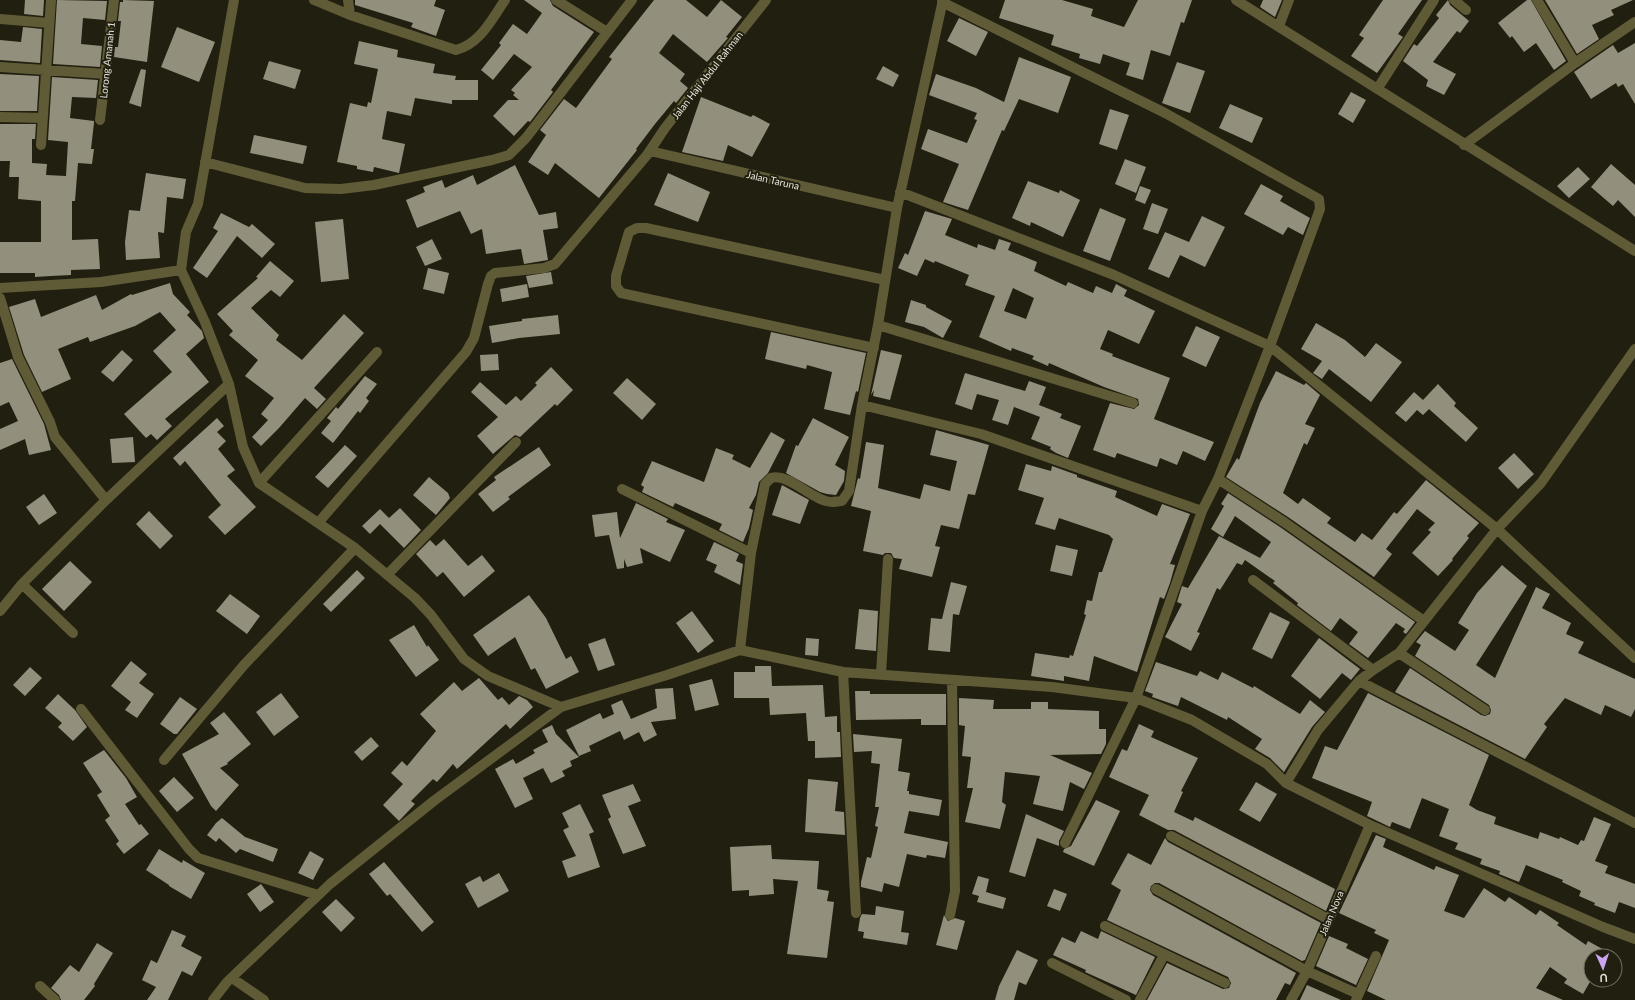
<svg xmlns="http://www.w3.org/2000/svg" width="1635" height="1000" viewBox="0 0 1635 1000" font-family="Lato,sans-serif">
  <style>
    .building { fill: #928f7d; fill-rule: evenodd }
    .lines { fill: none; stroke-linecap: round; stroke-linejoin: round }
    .street { stroke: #605b37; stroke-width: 10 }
    .labels { text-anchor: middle; stroke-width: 4; stroke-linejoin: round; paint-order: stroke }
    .street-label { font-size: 10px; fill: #e6e5db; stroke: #211f10 }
  </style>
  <rect width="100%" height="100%" fill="#211f10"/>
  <path class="building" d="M25,0H44L43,16L24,14Z
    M57,0L107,1L105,20L83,18L81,44L102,46L100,67L53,64Z
    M123,0L154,1L147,62L114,57L115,47H118L121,21H118L120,2H123Z
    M355,0H436L434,6L445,10L436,36L411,27L413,23L355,5Z
    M524,0H550L553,6L594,32L551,90L553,92L530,122L528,121L514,136L493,116L508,100H519L513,95L515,93L511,90L532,67L514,54L493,80L481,70L501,45L499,43L513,24L527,34L542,13Z
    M654,0H686L707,17L721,0L742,17L726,37L728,38L707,62L673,34L659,53L685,74L680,81L688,88L676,103L674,101L655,124L636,149L637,150L599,198L555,163L548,175L528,162L546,135L540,130L564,99L576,108L612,59L609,57Z
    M1005,0H1062L1093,9L1091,16L1124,27L1138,0H1192L1184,23L1181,22L1170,56L1151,50L1143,80L1126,75L1130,63L1103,54L1100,64L1079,58L1080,54L1051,45L1054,35L999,18Z
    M1263,0H1282L1275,17L1260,7Z
    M1383,0H1422L1398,34L1403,37L1377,73L1351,56L1364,38L1359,35Z
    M1448,0L1450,5L1469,21L1460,33L1457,31L1433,62L1456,74L1444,95L1426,86L1428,80L1403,61L1414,44L1417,46L1439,18L1436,15Z
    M1527,0H1531L1566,61L1554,70L1536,43L1524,52L1512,36L1510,38L1498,23Z
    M1545,0H1633L1611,10L1614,15L1592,25L1599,39L1577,54Z
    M959,18L988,32L976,56L947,41Z
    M23,27L42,29L40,63L0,60V40L21,42Z
    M177,27L215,42L199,82L161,67Z
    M359,41L398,50L397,57L435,64L433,73L456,76L455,80H478V100H452V104L415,98L411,116L387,111L382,139L405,144L399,173L374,167L373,172L357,169V166L337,162L350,103L367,107L368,102L371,103L378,69L354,64Z
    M1635,43V104L1623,84L1618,87L1616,83L1591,99L1574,72L1613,45L1618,53Z
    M1019,57L1071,77L1058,113L1019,99L1004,131L1002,130L968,210L943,202L959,164L921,149L928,129L967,143L977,120L974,119L977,113L929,95L936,74L976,88L1004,102Z
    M269,61L301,70L295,89L263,79Z
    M1177,62L1205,71L1190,113L1162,103Z
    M883,66L899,75L893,87L876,79Z
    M141,69L146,70L141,107L129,103Z
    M0,74L39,76L37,111H0Z
    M52,77L98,80L96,98L72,97L70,118L94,121V123L91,149H94L92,164L78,163L75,201H72V240L98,239L100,269L71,270V275L51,276L35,277V273H0V242H41V201L18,199L19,177H9L10,161H0V124H36L35,139H32V163L47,164L46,175L66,176L68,142L48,140Z
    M1351,92L1366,100L1353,123L1338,114Z
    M701,97L751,117L753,115L770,124L752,157L728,145L723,161L682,152Z
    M1230,104L1263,118L1252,143L1219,128Z
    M1110,109L1129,115L1117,150L1099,144Z
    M254,135L307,146L303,164L250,153Z
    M1125,159L1146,167L1136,193L1115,184Z
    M1611,164L1635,185V217L1618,200L1613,206L1591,187Z
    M515,165L539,215L556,212L558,228L543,230L548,260L524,264L521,249L486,254L482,229L471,234L460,211L417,228L406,200L425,192L423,187L442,180L445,188L473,175L477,185Z
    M1578,167L1590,179L1569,198L1557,186Z
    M146,173L186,179L183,199L167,197L164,233L158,232L160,258L126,260L125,242L129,210L140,211Z
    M668,173L710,192L698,222L654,205Z
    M1028,181L1059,193L1060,190L1080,200L1063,237L1031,222L1030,226L1012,218Z
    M1261,184L1283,196L1280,201L1310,218L1303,235L1288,227L1283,235L1244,214Z
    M1140,186L1151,190L1145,204L1135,200Z
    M1152,203L1168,209L1158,234L1143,229Z
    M1100,208L1126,219L1110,261L1083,251Z
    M925,211L952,219L945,235L977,248L978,244L995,250L999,239L1011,243L1008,250L1037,262L1034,271L1066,286L1068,282L1093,293L1096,286L1112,293L1116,284L1127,290L1124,296L1155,311L1139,344L1108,330L1100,349L1113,354L1112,356L1170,378L1154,419L1214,442L1205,461L1183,451L1177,465L1160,458L1157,467L1117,453L1115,458L1093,450L1110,403L1134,409L1139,405L1138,399L1104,387L1049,363L1048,366L1032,359L1034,356L1012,348L1011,351L979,337L995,296L965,285L969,275L935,261L934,263L925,259L917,276L898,268L905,253L908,255ZM1013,288L1034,298L1026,319L1004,311Z
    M221,213L249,227L252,224L275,244L262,258L237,236L207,278L193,268L218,231L213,228Z
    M1202,216L1225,227L1205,267L1180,255L1169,278L1148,269L1165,232L1189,242Z
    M343,219L349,279L321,282L315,222Z
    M432,239L442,259L425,266L416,247Z
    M270,261L294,281L280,297L271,290L251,308L279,335L276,340L302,360L344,314L364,333L314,388L326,399L317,409L305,398L279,428L261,446L252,437L268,420L261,414L274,398L245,376L258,360L229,335L233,331L217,314L258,278L256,277Z
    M428,268L449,273L444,294L423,289Z
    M551,272L553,284L529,288L526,276Z
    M170,283L173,294L190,312L187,315L202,331L204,338L186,354L209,382L165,419L172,426L157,440L151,434L146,438L124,414L172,372L153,351L176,330L160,312L135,326L90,342L88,337L58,349L71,379L42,392L24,355L9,307L35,299L41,317L96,295L102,310L131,294L132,295Z
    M527,284L529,297L502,302L500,289Z
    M911,300L926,305V307L952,321L943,338L924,327L905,322Z
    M558,315L560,334L519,338L492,343L489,326L522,321V319Z
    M1316,323L1345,340L1365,357L1376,343L1402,362L1371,402L1329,369L1322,379L1313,373L1322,361L1301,349Z
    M1196,326L1220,337L1206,367L1182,356Z
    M771,332L866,353L858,392L856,391L850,415L824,409L832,372L807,365L806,369L765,359Z
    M122,350L133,360L113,382L101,372Z
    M881,350L902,355L890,400L873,396L874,390L871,395Z
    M498,354L499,370L481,371L480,355Z
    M12,359L44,424L51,450L29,455L25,439L0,450V429L18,421L9,402L0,406V363Z
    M551,367L573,390L557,406L555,404L520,437L515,435L493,454L477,436L498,417L471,392L480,382L506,405L516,396L521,401L537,385L535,383Z
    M1276,371L1304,385L1306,383L1320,395L1305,424L1315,428L1307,445L1304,443L1283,493L1298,504L1303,498L1331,518L1327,523L1355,542L1362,533L1372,540L1394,512L1397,514L1426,480L1479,523L1467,536L1469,538L1452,559L1453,560L1438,576L1412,553L1431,532L1428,530L1435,523L1417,509L1386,549L1392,554L1374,577L1288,517L1226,477L1237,458L1239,460L1260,403Z
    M965,373L1025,391L1029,381L1046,387L1039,405L1062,414L1060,418L1081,426L1068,458L1056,453L1050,449L1051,447L1031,439L1040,417L1014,407L1008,425L992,420L999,400L977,394L972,410L955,404Z
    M365,376L377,384L366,398L369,401L360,413L358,411L333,443L321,433L331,421L327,418L336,407L338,409Z
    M627,378L656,404L642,420L613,393Z
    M1438,384L1456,403L1454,406L1478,428L1466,442L1429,409L1423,415L1417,410L1406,422L1395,413L1414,392L1423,400Z
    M217,418L224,426L217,432L226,441L218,449L235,470L227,476L256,507L225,535L208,517L221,505L185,461L180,466L173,458Z
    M813,418L849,437L835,465L845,471L844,481L836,495L827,494L820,492L786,473L796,445L798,446Z
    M936,430L989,445L975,495L968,494L959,529L941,525L935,546L940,547L932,577L899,569L902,559L894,558L891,553H885L883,555L863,551L871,511L851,506L858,478L860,479L866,442L884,445L878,488L920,499L924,484L950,491L957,461L930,455Z
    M771,432L785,440L768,473L759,482L756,495L749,508L753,510L749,528L743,542L719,530L722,524L675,503L673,507L642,492L644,487L641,485L652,461L704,482L716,448L734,455L732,459L750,468Z
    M133,437L135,462L112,463L110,439Z
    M345,445L357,456L328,488L315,477Z
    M539,447L551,465L508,497L510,499L493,512L478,494L496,480L494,477Z
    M1514,453L1534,474L1518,489L1498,468Z
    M1026,464L1051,471L1052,466L1077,475V477L1117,491L1115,497L1157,516L1162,504L1190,514L1170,564L1175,565L1170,583L1164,599L1160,597L1137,672L1094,656L1089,681L1064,676V681L1031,676L1035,653L1069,658L1070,655L1073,656L1086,615L1084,614L1087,600L1092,601L1099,572H1102L1113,539L1109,535L1059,518L1055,530L1035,524L1044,498L1018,490Z
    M429,477L448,493L450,498L436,515L413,495Z
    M782,485L809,500L800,524L772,515Z
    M1228,493L1280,527L1415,622L1406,634L1403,632L1405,629L1396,623L1368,658L1349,644L1358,632L1340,618L1331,631L1297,605L1298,603L1273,583L1275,581L1245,560L1242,565L1237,563L1220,590L1217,588L1197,632L1200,633L1191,651L1165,637L1182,604L1177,602L1182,586L1188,588L1219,536L1260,558L1271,542L1235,516L1223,537L1211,529L1224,506L1221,504Z
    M44,494L57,513L39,525L26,507Z
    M636,503L668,519L666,522L685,530L670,562L640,548L643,563L627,567L624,559V568L617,569L609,535L595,537L592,515L617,512L620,538Z
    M400,508L421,530L404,548L380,524L370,534L362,526L380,509L389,518Z
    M149,511L173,536L160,549L136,524Z
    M444,539L468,566L482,555L495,571L464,597L443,572L437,577L416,554L430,540L436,546Z
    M714,542L739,554L736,561L743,564L740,585L714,572L717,565L706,560Z
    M1056,545L1078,550L1072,576L1050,571Z
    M70,561L92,582L64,611L42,589Z
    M1502,565L1527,586L1476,665L1495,678L1536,587L1550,594L1542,608L1571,623L1566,634L1584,642L1578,653L1635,679V709L1631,717L1605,705L1601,715L1565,698L1544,724L1547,727L1525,759L1395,692L1410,668L1481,715L1485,716L1490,714L1491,710L1489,705L1415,656L1421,645L1416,642L1425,631L1455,651L1469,630L1458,623L1477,593Z
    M357,570L365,578L331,612L323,604Z
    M951,582L967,586L959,615L953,614L950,652L928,650L931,618L942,619Z
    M230,594L260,616L247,634L216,611Z
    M529,595L546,618L566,659L571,656L579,672L546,689L535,668L531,670L515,637L488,656L473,635Z
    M859,609L878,611L876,651L855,649Z
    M692,611L714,641L698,653L676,623Z
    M1270,612L1290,622L1272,659L1252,649Z
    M414,625L427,647L428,645L439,660L416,677L389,640Z
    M605,638L615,665L598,671L588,644Z
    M806,638L819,639L818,656L805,655Z
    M1319,638L1360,669L1351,680L1342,673L1320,699L1291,676Z
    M131,661L147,674L139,683L154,694L137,718L125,710L131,702L111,686Z
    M1156,662L1197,676L1200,671L1218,680L1222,672L1253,688L1254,686L1300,714L1310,700L1325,712L1312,727L1284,772L1270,758L1255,749L1262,739L1228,717L1227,720L1181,697L1178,706L1152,697L1153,694L1145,691Z
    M755,666H771L772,686L823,685L825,717L837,716V732H840L841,757L815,758V741H808L806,713L770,715L769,698H734V672H755Z
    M30,667L42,678L25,696L13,685Z
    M479,678L498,700L502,697L509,705L519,696L527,700L533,707L510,729L506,724L457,769L453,764L437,782L433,779L411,801L415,804L399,821L383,805L403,784L391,773L402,761L407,766L436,731L420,714L454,682L462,691Z
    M712,679L719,705L695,711L689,685Z
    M673,688L676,719L651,722L657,735L644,742L639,732L624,740L620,731L589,746L591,751L579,756L566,730L600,713L603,719L614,714L611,705L622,700L631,719L657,708L655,689Z
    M855,691H870V694H946V725H921V719L856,720Z
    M281,693L299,717L274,736L256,712Z
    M1368,693L1489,755L1469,805L1477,810L1496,817L1494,824L1538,839L1540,832L1559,839L1560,837L1578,845L1581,840L1584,841L1594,817L1611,824L1595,861L1608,866L1605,873L1635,884V908L1619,902L1615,913L1594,905L1595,903L1579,896L1581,891L1562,882L1563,880L1526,865L1519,882L1499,874L1500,871L1480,864L1482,859L1455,849L1458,843L1439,836L1449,809L1422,798L1410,829L1392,822L1390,827L1367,816L1372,802L1312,778L1325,746L1337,750Z
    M58,694L75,710L87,727L73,741L58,727L62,723L45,708Z
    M180,697L197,709L177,734H174L160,724Z
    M959,698L994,700L993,709H1031V702H1048V709L1099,711V729H1106V744L1101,754L1050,755L1092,773L1084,789L1070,782L1063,811L1033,804L1040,776L1005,772L1002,802L1006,805L1000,829L965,822L973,788H967L971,757L962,756L965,726L959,725Z
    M224,712L251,744L227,763L228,764L220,768L239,785L216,811L211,806L182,754L219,734L210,723Z
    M1139,724L1154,731L1151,737L1198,758L1181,791L1183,792L1174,812L1193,821L1195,817L1335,889L1326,911L1174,830H1168L1139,815L1149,795L1109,777L1122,749L1127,751Z
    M552,725L556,734L579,757L570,761L572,766L562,771L565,776L551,783L543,768L523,778L533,799L515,808L495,769L513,759L516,764L535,753L533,750L548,742L542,730Z
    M853,734L902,739L898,771L910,773L907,791H909V794L942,800L939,816L909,811L904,833L948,842L945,858L927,855L926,858L907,854L899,887L884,883L882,892L861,887V882L867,857L871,858L878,827L875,826L879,807H875L880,764L871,763L872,751L854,752Z
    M371,737L379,746L362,761L354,752Z
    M104,750L126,778L137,797L125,804L139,825L141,824L149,834L124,854L116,844L119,841L105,820L110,816L97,795L102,792L83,763Z
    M174,777L194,798L177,812L159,791Z
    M808,779L838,782L835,811L844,812L845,835L805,832Z
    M1256,782L1277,794L1260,822L1239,810Z
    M633,784L641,801L628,806L646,846L623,854L608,819L611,817L602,795Z
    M1096,800L1120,811L1094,866L1063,852L1064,849L1071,846Z
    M580,804L594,832L589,834L600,867L568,878L562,861L576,856L563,830L569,827L562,813Z
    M1026,814L1064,831L1059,841V846L1037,838L1025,877L1009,872Z
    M222,818L245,837L278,849L273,862L240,849L236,853L219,838L216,842L207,835L216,823Z
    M1376,835L1386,839L1383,847L1434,870L1436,866L1459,875L1444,911L1464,918L1484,888L1505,902L1509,897L1536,915L1540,910L1559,923L1557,925L1586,945L1588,941L1615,956H1591V980L1583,994L1564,983L1567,979L1550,967L1536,988L1563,1000H1386L1367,991L1389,940L1374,933L1376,930L1339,913Z
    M1165,838L1168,842L1321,923L1305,960L1302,961L1159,883H1155L1151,886L1150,890L1153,895L1296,973L1290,985L1285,983L1276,1000H1147L1167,963L1223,989L1229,988L1231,983L1228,977L1107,920L1121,890L1111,884L1128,853L1151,865Z
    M771,845L772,859L819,861L817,889L829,891L827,901L834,902L827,958L787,954L798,881L773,879L774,894L749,896V890L732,891L730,847Z
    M159,849L182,863L183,860L205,873L191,899L169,886V885L146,870Z
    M310,851L324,859L313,880L298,873Z
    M384,862L434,922L422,932L390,894L387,896L369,874Z
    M499,873L509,891L478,908L465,884L480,876L483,882Z
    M978,876L989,879L986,892L1006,898L1003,909L977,902L979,896L972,894Z
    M261,884L274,902L260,912L247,894Z
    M1054,889L1067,894L1060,911L1047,906Z
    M336,899L355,918L341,932L322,912Z
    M876,906L904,911L901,932L909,933L907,945L863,938L864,932L858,931L860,918L862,914L875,915Z
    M944,915L948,921L955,918L965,921L957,950L936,945Z
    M172,930L186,936L181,946L202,957L192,976L182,971L168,1000H147L156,987L142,980L151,960L157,963Z
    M1081,931L1098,939L1101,931L1155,957L1136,995L1085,972L1086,970L1053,955L1062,937L1075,943Z
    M1329,936L1348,944L1346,948L1368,959L1356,985L1316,966Z
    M97,943L113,953L94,984L95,986L84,1000H61L59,995L51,988L70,965L79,972Z
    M1017,950L1038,960L1026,985L1019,982L1014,1000H995L999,986Z
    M1307,985L1341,1000H1300Z"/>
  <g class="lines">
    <path class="street" d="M234,0L198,204L186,232L181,270L205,322L229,384L243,447L259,483L355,548L415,598L431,615L464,659L488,676L561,707
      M314,0L350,15L456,50C480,44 492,19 505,0
      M348,0L350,15
      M556,0L607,32
      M1236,0L1635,251
      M1454,0L1466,10
      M1537,0L1575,63
      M942,2L1165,113L1319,199L1320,209L1270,346L1497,529L1635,658
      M0,19L49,23
      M1279,26L1289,0
      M0,67L106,74
      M1378,88L1434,0
      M0,117L43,118
      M100,120L114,0
      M41,145L51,0
      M1464,145L1575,63L1635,22
      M650,151L897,208
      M205,162L305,188L341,189L374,185L492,160L509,155L526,138L632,0
      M900,192L1114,275L1270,346L1218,479L1202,511L1136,698L1065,843
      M0,288L101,282L181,270
      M0,298L18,357L50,422L55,437L106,500
      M878,325L1133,403
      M874,348L621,293L616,286V276L629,232L637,228H646L885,280
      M862,405L981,434L1202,511
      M1218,479L1284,522L1424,621
      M259,483L377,352
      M622,489L751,553
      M318,523L466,352L474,338L488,284L491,276L495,273L544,268L555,264L647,155L665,128L766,0
      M387,575L516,442
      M1253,580L1373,670
      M22,584L73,633
      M0,611L22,584L106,500L229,384
      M740,650L751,553L765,484L771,478C789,472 813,502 832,502C835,502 839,501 842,501L849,491L862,405L878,325L897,208L943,0
      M1399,653L1485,710
      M843,672L856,913
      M881,674L888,559
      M1359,681L1635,823
      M81,709L189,849L198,858L318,895
      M164,760L244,665L355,548
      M1286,783L1318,730L1359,681L1373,670L1399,653L1497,529L1541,483L1635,349
      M1171,836L1328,919
      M1156,889L1307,971L1358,994
      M950,915L955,891L952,680
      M1105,926L1225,983
      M1052,963L1126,1000
      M232,978L264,1000
      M40,986L55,1000
      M213,1000L227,982L330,884L435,800L561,707L667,675L740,650L843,672L1052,687L1136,698L1192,720L1267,764L1286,783L1370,825L1603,927L1635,939
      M1140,1000L1164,955
      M1291,1000L1307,971L1370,825
      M1356,1000L1376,956"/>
  </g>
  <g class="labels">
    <g class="street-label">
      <text transform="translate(107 60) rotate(-84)" y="4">Lorong Amanah 1</text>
      <text transform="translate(707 75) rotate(-52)" y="4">Jalan Haji Abdul Rahman</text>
      <text transform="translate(773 180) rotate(13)" y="4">Jalan Taruna</text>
      <text transform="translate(1331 913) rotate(-67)" y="4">Jalan Nova</text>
    </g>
  </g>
  <g transform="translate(1603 968) rotate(177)"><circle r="19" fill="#211f10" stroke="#706e61"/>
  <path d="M0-3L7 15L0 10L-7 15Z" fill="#c8a5ee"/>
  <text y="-6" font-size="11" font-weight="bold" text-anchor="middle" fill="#e6e5db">U</text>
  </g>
</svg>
